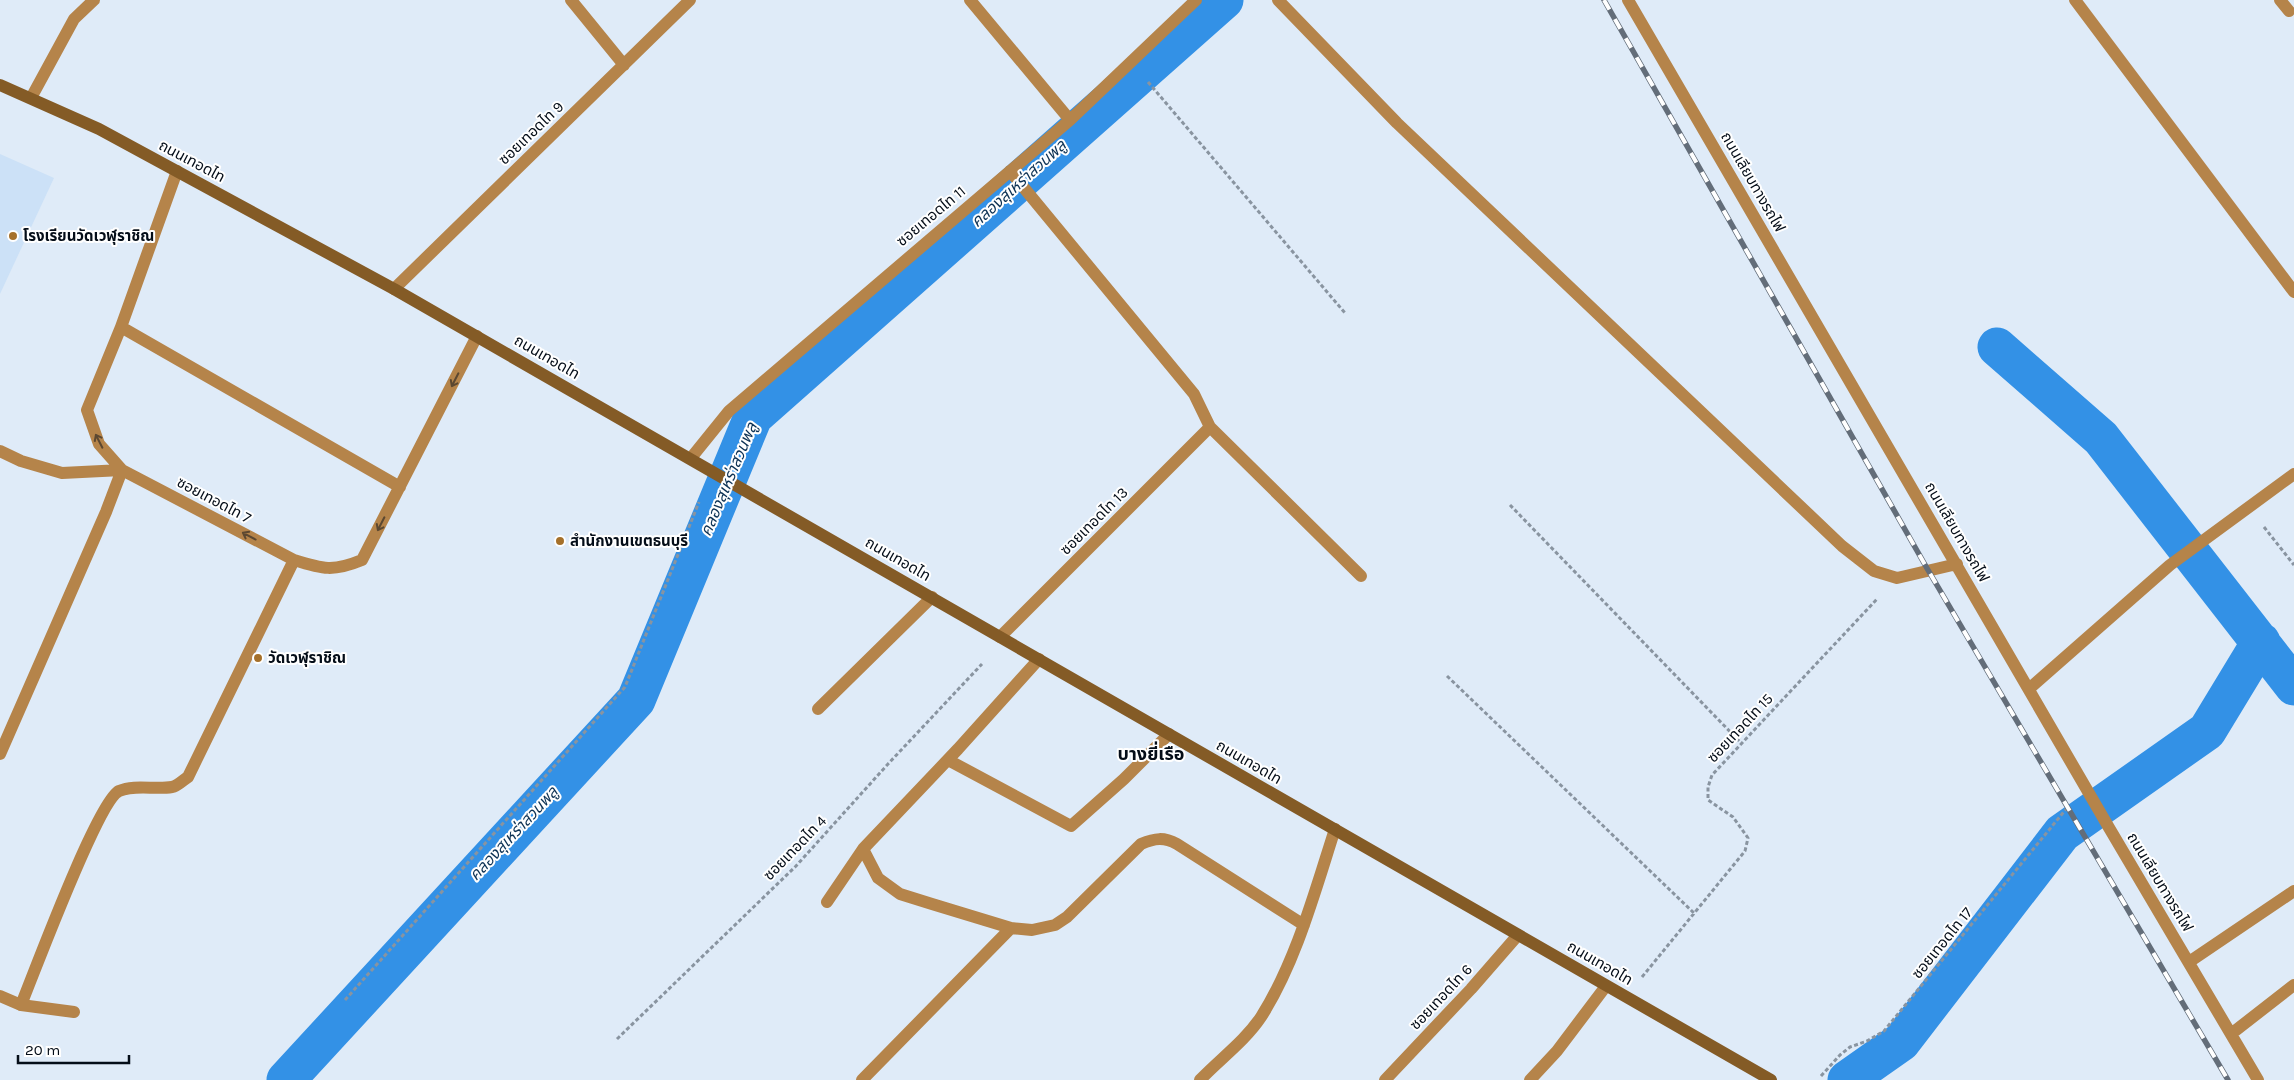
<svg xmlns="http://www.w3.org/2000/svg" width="2294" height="1080" viewBox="0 0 2294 1080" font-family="Karla,'Noto Sans Thai',sans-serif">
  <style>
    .built { fill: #cce1f7 }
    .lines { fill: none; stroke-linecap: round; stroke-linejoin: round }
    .canal { stroke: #3391e6; stroke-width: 39 }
    .path { stroke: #8994a0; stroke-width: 3; stroke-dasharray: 4 2.5; stroke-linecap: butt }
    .lane { stroke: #b5844a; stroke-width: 12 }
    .street { stroke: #b5844a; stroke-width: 12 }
    .secondary { stroke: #845b26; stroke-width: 12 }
    .rail-casing { stroke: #636d79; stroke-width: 5.5 }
    .rail { stroke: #fff; stroke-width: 4; stroke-dasharray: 11; stroke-linecap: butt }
    .oneway { stroke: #5c4831 }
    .poi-dot { fill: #a5702a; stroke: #fff; stroke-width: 2 }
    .labels { text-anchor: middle; stroke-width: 4; stroke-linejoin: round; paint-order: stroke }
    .street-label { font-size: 15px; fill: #040d18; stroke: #fff }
    .poi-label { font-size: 15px; font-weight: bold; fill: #040d18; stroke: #fff; text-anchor: start }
    .water-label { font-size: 16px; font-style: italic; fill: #0d3254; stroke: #fff }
    .quarter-label { font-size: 18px; font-weight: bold; fill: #040d18; stroke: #fff }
  </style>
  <rect width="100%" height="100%" fill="#dfebf8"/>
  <path class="built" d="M0,154L54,178L0,294Z"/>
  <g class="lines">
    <path class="canal" d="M1997,347L2101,438L2294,686
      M286,1080L636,700L753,417L1224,0
      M1847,1080L1901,1042L2062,833L2207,731L2261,642"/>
    <path class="path" d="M1148,82L1345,313
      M1510,505L1742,744
      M2264,527L2294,565
      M1447,676L1695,914
      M1642,977L1745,851L1748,838L1733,817L1708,800V787L1712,775L1877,599
      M345,1000L625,687L699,502
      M617,1039L796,866L888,764L982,664
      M1821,1076L1840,1055L1850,1047L1867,1041L1884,1031L2067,808"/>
    <path class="lane" d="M177,171L121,327L87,410L99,444L122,470L294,560C323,569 333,572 362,560L477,336
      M121,327L400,487
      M0,451L21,461L62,473L122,470L106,512L0,754
      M1039,659L958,749L863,849L878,878L900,894L932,904L1011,928L1032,930L1055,925L1067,917L1141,844C1155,838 1164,837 1177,844L1304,925
      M948,760L1071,826L1124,779L1169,734
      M827,902L863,849
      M21,1005C34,973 98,801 119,791C135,784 155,790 172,787C178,786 183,780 188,777L294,560
      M862,1080L1011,928
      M1200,1080C1220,1059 1245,1041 1261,1017C1296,962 1315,891 1335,829"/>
    <path class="street" d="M571,0L624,65
      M970,0L1070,120
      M1278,0L1397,123L1842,546L1874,571L1897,578L1957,564
      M1628,0L2108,826L2258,1080
      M2075,0L2294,292
      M2280,0L2289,11
      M31,98L74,19L94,0
      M1010,171L1194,394L1210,427L1361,576
      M394,289L690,0
      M691,458L729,411L1070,120L1196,0
      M1000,637L1210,427
      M2030,688L2170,565L2294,474
      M818,709L932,597
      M2189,962L2294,891
      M0,996L21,1005L74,1012
      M2231,1034L2294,985
      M1385,1080L1471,989L1518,935
      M1530,1080L1557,1051L1606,986"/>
    <path class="secondary" d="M0,85L99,129L394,289L1771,1080"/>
    <g class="rail-casing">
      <path id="rail" d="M1604,0L1928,570L2228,1080"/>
    </g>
    <use href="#rail" class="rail"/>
  </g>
  <defs><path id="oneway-shaft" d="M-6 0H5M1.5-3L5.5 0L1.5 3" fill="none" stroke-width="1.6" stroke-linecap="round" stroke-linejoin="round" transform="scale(1.25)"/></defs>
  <g class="oneway">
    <use href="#oneway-shaft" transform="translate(455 380) rotate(117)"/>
    <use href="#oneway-shaft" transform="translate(99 441) rotate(-117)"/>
    <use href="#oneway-shaft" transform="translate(381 524) rotate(117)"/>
    <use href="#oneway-shaft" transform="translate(249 536) rotate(-152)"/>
  </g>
  <g class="poi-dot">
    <circle cx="13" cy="236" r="5"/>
    <circle cx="560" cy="541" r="5"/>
    <circle cx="258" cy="658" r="5"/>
  </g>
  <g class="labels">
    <g class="street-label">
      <text transform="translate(531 133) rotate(-44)" y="5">ซอยเทอดไท 9</text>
      <text transform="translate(192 161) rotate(28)" y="5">ถนนเทอดไท</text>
      <text transform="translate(1753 182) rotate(60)" y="5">ถนนเลียบทางรถไฟ</text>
      <text transform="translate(931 216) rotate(-40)" y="5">ซอยเทอดไท 11</text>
      <text transform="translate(547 357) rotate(30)" y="5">ถนนเทอดไท</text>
      <text transform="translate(214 500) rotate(28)" y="5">ซอยเทอดไท 7</text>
      <text transform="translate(1094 521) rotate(-45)" y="5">ซอยเทอดไท 13</text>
      <text transform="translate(1957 532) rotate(60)" y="5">ถนนเลียบทางรถไฟ</text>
      <text transform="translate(898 559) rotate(30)" y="5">ถนนเทอดไท</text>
      <text transform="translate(1740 728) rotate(-47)" y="5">ซอยเทอดไท 15</text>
      <text transform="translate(1249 762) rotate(30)" y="5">ถนนเทอดไท</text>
      <text transform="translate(795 848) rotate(-46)" y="5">ซอยเทอดไท 4</text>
      <text transform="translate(2160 882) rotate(59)" y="5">ถนนเลียบทางรถไฟ</text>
      <text transform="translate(1942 943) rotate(-51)" y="5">ซอยเทอดไท 17</text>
      <text transform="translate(1600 963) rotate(30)" y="5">ถนนเทอดไท</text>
      <text transform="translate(1441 997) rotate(-47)" y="5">ซอยเทอดไท 6</text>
    </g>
    <g class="poi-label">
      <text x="23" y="241">โรงเรียนวัดเวฬุราชิณ</text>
      <text x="570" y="546">สำนักงานเขตธนบุรี</text>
      <text x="268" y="663">วัดเวฬุราชิณ</text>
    </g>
    <g class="water-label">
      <text transform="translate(1018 183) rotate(-42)" y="6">คลองสุเหร่าสวนพลู</text>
      <text transform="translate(728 479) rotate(-67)" y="6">คลองสุเหร่าสวนพลู</text>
      <text transform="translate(513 833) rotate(-47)" y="6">คลองสุเหร่าสวนพลู</text>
    </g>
    <g class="quarter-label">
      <text x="1151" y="760">บางยี่เรือ</text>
    </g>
  </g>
  <path d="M18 1055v8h111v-8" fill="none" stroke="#040d18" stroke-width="2.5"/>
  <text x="25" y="1055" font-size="15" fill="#040d18" stroke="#ffffff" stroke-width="4" paint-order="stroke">20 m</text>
</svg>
